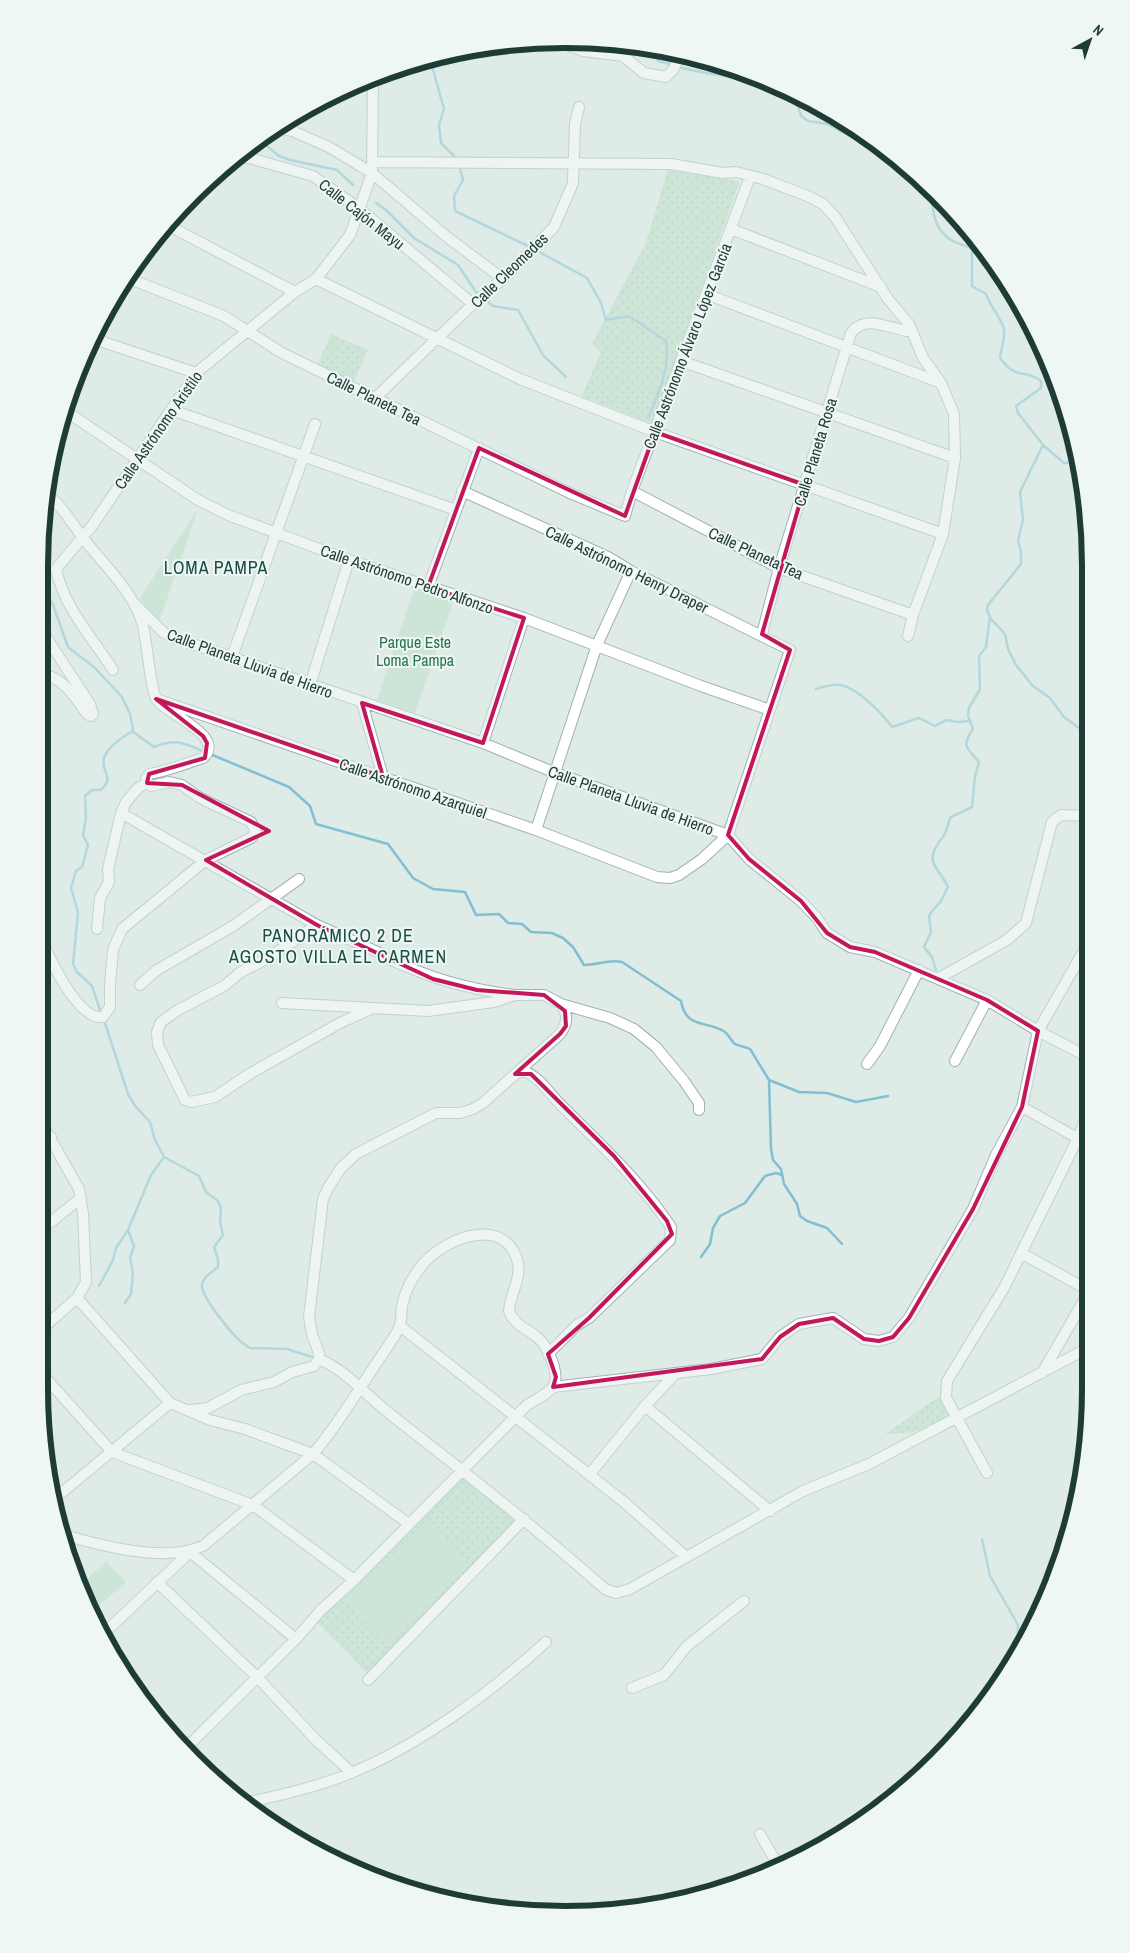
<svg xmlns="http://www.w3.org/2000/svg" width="1130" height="1953" viewBox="0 0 1130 1953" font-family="'Archivo Narrow',sans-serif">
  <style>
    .grass { fill: url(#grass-dots) }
    .park { fill: #b5ddc4 }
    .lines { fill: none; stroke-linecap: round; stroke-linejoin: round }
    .stream { stroke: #82bfd3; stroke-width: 2.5 }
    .minor-casing { stroke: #a1b3ae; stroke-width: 12 }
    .minor { stroke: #fff; stroke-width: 10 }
    .marked { fill: none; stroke: #c2185b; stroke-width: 4; stroke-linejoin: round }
    .labels { text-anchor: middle; stroke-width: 4; stroke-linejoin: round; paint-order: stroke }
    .street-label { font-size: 16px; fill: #1f3b36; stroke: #eef7f4 }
    .park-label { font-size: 16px; fill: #27744c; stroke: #eef7f4 }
    .neighbourhood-label { font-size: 18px; letter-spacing: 1px; fill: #1a4e46; stroke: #eef7f4 }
    .rim { fill: none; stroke: #1f3b36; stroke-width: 6 }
  </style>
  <defs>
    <pattern id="grass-dots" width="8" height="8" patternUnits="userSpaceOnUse" patternTransform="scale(1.25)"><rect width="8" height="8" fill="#b5ddc4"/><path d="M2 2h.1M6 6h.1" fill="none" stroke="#9bbfa9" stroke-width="1.8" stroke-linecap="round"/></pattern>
  </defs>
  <rect width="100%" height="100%" fill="#deebe6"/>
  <path class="grass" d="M668,170L740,181L652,424L582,396L601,352L592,344L646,243Z
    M331,334L368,350L354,381L318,365Z
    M940,1396L951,1403L950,1416L914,1432L885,1434Z
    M465,1477L518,1521L371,1673L366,1672L318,1623V1620L462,1478Z"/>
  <path class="park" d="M198,509L159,622L140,598Z
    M414,589L453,602L415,713L377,700Z
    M429,1521L469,1566L387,1645L345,1599Z
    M106,1562L126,1582L95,1609L82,1594L79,1586Z"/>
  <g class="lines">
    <path class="stream" d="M655,48L658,61L674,65
      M426,60L432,66L444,109L439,125L441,143L457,159
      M679,67C696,72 738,79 756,76
      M803,98L797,103L801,116L808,121L827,124L859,141H874
      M852,138L863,132
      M247,149L258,144L267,146L279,156L290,160L337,170L353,185
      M459,164L463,180L454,196L455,211L530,247
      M932,189C931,217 937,240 967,246
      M376,203L386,210L414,238L458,265L476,292
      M966,246L972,249V286L986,294C990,307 1002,318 1004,330C1005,338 1001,350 1000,358C1018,382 1025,368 1041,381V388L1016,406L1018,413L1043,445L1020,492L1023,520L1018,541L1021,552V564L988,605L987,610L991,619L1005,634L1008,649L1016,665L1033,686L1050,698L1064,717L1090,736
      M972,247L980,249
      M534,249L587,278L601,303L606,320L629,316L666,341C670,369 659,392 648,418
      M487,301L493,306L518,310L543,355L566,377
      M1043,445L1064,463L1077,462
      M40,583L53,605L68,647L95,668L122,697L130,714L133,728L132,731L154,747C176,738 184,743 205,752
      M816,689C823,687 832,684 840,685C856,687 882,713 892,727L919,718L935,726L946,720L957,722L971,721
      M210,754L289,787L310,806L316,824L388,844L413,878L433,889L465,892L476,915L499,914L508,923L522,924L531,932L552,933L563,938L573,947L584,965C598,965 609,959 622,962L681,1001C686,1030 708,1020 725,1032C729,1035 731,1041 735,1044C739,1046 746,1047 750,1049L769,1080L771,1149L773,1160L781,1169L784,1184L797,1204L800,1216L807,1221L827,1228L842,1244
      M936,970L932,957L924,947L931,932L929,915L941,901L948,887C936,862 922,864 944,835C948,830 947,823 951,817L972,807L975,777L979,762C968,748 960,748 973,729L968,716L969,708L980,689L979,656L986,647L990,616
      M101,1013L92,986L77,972L73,964L78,912L71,888L76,871L82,867L88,845L83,835L86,818L85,796L92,790H101C116,776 100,773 104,758C108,746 122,738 132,731
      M104,1020L128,1094L135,1106L150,1122L155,1140L164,1157L199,1176L206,1192L218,1201L221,1208L220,1222L223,1235L214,1247L218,1259V1267C212,1272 203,1277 202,1284C200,1296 234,1337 244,1344L250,1348L287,1349L312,1357
      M769,1080L799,1092L827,1093L856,1102L888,1096
      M701,1257L710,1244L713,1228L720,1216L745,1203L765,1176L776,1173L782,1175
      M99,1286L113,1260L116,1248L128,1230
      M125,1303L131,1294L133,1272L130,1258L134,1246L128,1230L151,1175L164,1157
      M982,1539L990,1576L1018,1625V1649
      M338,1862L340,1851"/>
    <g class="minor-casing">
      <path id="minor" d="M555,40L583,51L623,56L644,73L666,77L673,70L682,53
        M274,127L292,131L329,147L372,173L447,237L503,279
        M292,131L293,117
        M235,158H249L313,176L360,209L473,304
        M372,162L671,164L723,173L736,172L763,179L810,197L823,204L835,217L888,299L909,324L923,358L941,383L954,414L955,458L943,534L913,615L908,636
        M167,225L295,292
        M731,229L881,287
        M125,277L224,316L282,353L572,494L625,516L632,491L750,177
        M316,279L520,379L655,432L943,534
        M706,294L941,383
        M94,339L196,373
        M681,361L955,458
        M374,399L473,304L503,279L554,227L573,183L575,124L579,107
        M64,410L198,500L228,515L349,560L524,618L701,686L770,710
        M172,410L456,510
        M632,491L779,568L913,615
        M428,587L479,448
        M136,605L164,633L172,637L483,743L553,772L728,835L749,859L801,901L817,918L827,933L850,947L875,952L987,1000L1038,1031L1090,1058
        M40,628L90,704L93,714L91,716L87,714C75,697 63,676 40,674
        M762,634L779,568L851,333C865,314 887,328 907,331L911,328
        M232,657L315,424
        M113,670C92,637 64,608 56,569L92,526L196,373L295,292L316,279L350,235L372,173L373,76
        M310,685L349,560
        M156,699L536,830L657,877L670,878L679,875L702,859L728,835L790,650L631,571L608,557L462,491
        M362,703L383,777
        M483,743L524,618
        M121,813L317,925L382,954L384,957C431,978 462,988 514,995
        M536,830L597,645L631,571
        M317,925L270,957L241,972L224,986L178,1010L161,1022L157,1032L158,1045L185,1100L191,1102L215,1097L251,1073L340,1023L371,1009
        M97,929L100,898L109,882L108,869L121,813L126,802L138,788L147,783
        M41,938C49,957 78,1021 103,1017L110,1007V985L113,950L122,929L206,860L251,838L256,832L251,822L200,798L182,785L169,782L151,786L147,783L146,779L149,774C168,771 184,764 203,758C227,736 166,714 157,700C150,690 147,638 142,622C132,590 103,564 83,538C70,520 64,509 47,493
        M939,978L1007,940L1026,923L1052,822L1061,815L1090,816
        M140,985L157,970L233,926L299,879
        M282,1003L428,1011L494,1002L515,995H544L561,1004L610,1018L634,1029L656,1047L684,1081L699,1103V1110
        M955,1061L987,1000
        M867,1064L880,1046L919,970
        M515,1074L524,1071C541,1078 550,1095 563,1107C601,1145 641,1182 671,1227L670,1240L589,1318L577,1325L548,1354
        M1022,1107L1090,1145
        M42,1124L79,1189L83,1214L86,1282L77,1298L43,1328
        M42,1147L51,1137
        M42,1229L81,1198
        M1021,1253L1090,1291
        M77,1298L170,1403L210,1420L245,1429L313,1454L409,1524
        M400,1326L624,1502L685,1556
        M319,1359C347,1371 367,1396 390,1414C463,1471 536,1528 605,1589L616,1593L630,1589L803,1491L869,1464L1090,1347
        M1042,1373L1090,1290
        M43,1375L112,1452L253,1505L354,1580
        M553,1387L711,1369L762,1359L780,1337L799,1324L833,1318L864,1339L879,1341L893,1337L909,1318L973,1209L996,1155L1022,1107L1038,1031L1090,940
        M645,1406L770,1511
        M190,1410L208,1408L241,1390L274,1382L292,1372L314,1366L319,1359V1353L312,1334L309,1317L323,1199L328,1188L341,1168L356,1154L436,1113H460L473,1109L483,1103L560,1034C568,1023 568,1015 561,1004
        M987,1473L946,1398L947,1381L1004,1288L1078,1138L1090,1108
        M589,1475L645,1406L676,1373
        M53,1500L170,1403
        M61,1534C102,1546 164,1563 203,1546L313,1454C334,1430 350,1403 368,1376C378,1360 390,1345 399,1328C402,1322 401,1313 402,1306C405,1292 411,1279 420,1268C439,1241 501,1213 517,1259C523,1276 510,1294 509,1311C514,1325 526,1328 537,1337C547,1345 561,1374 553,1387C548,1394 535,1400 527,1405L354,1580L321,1610L296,1639L184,1750
        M157,1582L257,1677L316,1740L352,1773
        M102,1635L190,1552L296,1639
        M368,1680L524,1519
        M632,1688L664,1675L687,1646L744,1601
        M245,1803C281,1795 317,1787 351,1773C420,1745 491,1692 546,1642
        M760,1834L779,1867"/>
    </g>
    <use href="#minor" class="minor"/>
  </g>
  <path d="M0 0H1130V1953H0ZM655,432L805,485L762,634L790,650L728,835L749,859L801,901L827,933L850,947L875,952L987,1000L1038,1031L1022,1107L973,1209L909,1318L893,1337L879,1341L864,1339L833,1318L799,1324L780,1337L762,1359L553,1387L556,1377L548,1354L589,1318L672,1234L667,1221L614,1156L531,1074H515L560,1034L566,1026L565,1011L544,995L477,990L433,979L317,925L206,860L269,831L182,785L147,783L149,774L205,758L207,743L203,736L156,699L383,777L362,703L483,743L524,618L428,587L479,448L625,516Z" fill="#deebe6" fill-opacity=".55" fill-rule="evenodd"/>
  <path class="marked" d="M655,432L805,485L762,634L790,650L728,835L749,859L801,901L827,933L850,947L875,952L987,1000L1038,1031L1022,1107L973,1209L909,1318L893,1337L879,1341L864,1339L833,1318L799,1324L780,1337L762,1359L553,1387L556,1377L548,1354L589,1318L672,1234L667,1221L614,1156L531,1074H515L560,1034L566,1026L565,1011L544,995L477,990L433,979L317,925L206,860L269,831L182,785L147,783L149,774L205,758L207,743L203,736L156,699L383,777L362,703L483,743L524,618L428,587L479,448L625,516Z"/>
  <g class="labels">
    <g class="street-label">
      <text transform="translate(362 214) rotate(38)" y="6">Calle Cajón Mayu</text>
      <text transform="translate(509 270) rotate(-44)" y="6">Calle Cleomedes</text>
      <text transform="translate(687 346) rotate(-69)" y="6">Calle Astrónomo Álvaro López García</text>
      <text transform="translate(374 398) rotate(26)" y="6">Calle Planeta Tea</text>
      <text transform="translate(158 430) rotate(-55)" y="6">Calle Astrónomo Aristilo</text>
      <text transform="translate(815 452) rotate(-73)" y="6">Calle Planeta Rosa</text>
      <text transform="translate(756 553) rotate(25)" y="6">Calle Planeta Tea</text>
      <text transform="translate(627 569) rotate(26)" y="6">Calle Astrónomo Henry Draper</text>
      <text transform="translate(407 579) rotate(19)" y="6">Calle Astrónomo Pedro Alfonzo</text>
      <text transform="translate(250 663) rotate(20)" y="6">Calle Planeta Lluvia de Hierro</text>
      <text transform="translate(413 788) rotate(19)" y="6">Calle Astrónomo Azarquiel</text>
      <text transform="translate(631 800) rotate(20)" y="6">Calle Planeta Lluvia de Hierro</text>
    </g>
    <g class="park-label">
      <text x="415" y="648">Parque Este<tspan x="415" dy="18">Loma Pampa</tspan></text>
    </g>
    <g class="neighbourhood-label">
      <text x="216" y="574">LOMA PAMPA</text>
      <text x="338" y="942">PANORÁMICO 2 DE<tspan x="338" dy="21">AGOSTO VILLA EL CARMEN</tspan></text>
    </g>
  </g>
  <path d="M0 0H1130V1953H0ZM565 48H565A517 517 0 0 1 1082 565V1389A517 517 0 0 1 565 1906H565A517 517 0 0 1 48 1389V565A517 517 0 0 1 565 48Z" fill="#eef7f4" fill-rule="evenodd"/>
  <path class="rim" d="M565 48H565A517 517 0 0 1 1082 565V1389A517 517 0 0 1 565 1906H565A517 517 0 0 1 48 1389V565A517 517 0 0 1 565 48Z"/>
  <g transform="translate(1090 40) rotate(40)" stroke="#eef7f4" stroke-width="4" paint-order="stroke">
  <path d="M0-4L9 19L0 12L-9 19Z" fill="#1f3b36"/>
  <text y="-8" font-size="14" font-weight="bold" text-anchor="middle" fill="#1f3b36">N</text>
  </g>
</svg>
